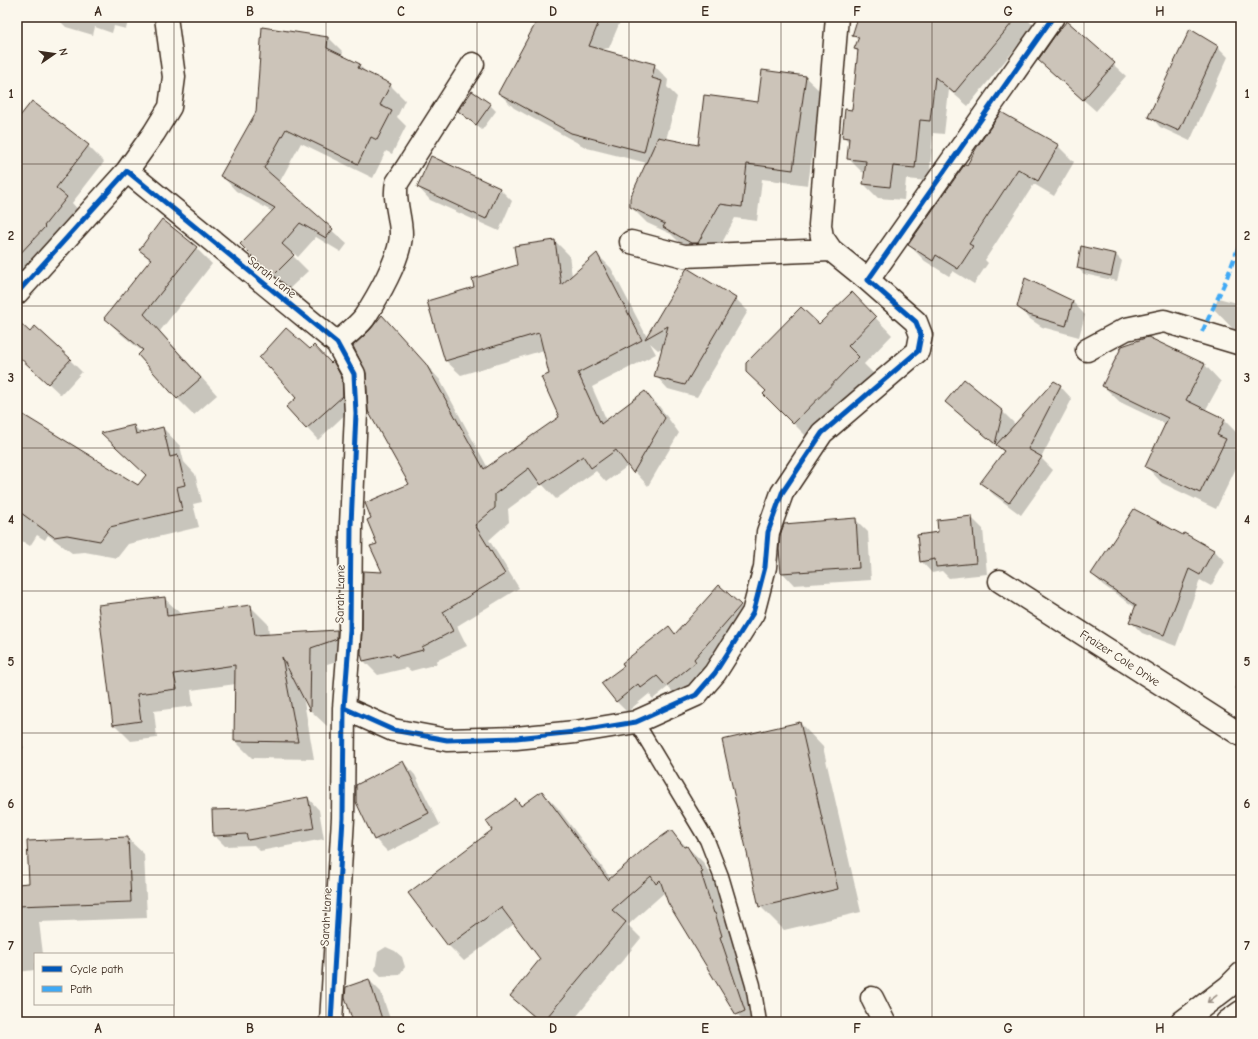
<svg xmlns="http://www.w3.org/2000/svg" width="1258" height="1039" viewBox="0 0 1258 1039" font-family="'Comic Neue',sans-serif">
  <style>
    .shadow { fill: #0003; fill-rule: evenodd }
    .building { fill: #ccc4b9; stroke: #3b2a1e }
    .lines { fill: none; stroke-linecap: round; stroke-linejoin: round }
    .service-casing { stroke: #3b2a1e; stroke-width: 17 }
    .minor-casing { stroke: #3b2a1e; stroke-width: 25 }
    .primary-casing { stroke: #3b2a1e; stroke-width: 25 }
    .service { stroke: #fbf7ec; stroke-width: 14 }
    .minor { stroke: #fbf7ec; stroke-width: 22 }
    .primary { stroke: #fbf7ec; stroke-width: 22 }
    .quiet { stroke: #3fa9f5; stroke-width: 4; stroke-dasharray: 8 4; stroke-linecap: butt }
    .cycleway-casing { stroke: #fbf7ec; stroke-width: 8 }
    .cycleway { stroke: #0057b8; stroke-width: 5 }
    .oneway { stroke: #9b9085 }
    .grid { fill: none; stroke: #3b2a1e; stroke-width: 1; stroke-opacity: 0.55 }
    .labels { text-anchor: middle; stroke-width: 3; stroke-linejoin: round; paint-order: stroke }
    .street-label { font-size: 12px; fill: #3b2a1e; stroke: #fbf7ec }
    .neatline { fill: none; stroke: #3b2a1e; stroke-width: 1.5 }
    .grid-label { font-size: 13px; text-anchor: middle; font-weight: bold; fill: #3b2a1e }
  </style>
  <rect width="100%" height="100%" fill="#fbf7ec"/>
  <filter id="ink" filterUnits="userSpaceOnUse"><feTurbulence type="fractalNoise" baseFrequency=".025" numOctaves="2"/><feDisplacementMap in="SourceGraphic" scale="8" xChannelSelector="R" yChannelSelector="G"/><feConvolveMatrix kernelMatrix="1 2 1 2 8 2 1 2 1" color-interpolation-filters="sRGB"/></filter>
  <g filter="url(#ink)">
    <path class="shadow" d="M56,17H129L126,29L114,26L112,33L95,27L93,35L66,27Z
      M529,17H622L609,48L598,50L653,64L668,80L667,87L677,97L666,140L698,146L758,103L805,77L821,92L808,185L762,179L757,221L735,218L714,258H707L679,242L671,234L647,223L631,207L647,163L587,148L514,108L499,93L535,26L528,19Z
      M859,17H1025L1034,26L968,106L949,90L944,134L933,133L929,181L906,179L904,200L878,198L864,184L866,173L862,172L848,158L850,143L843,136L853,111L859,53L855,49L859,41L853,35Z
      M1067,23L1126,76L1096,111L1052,72Z
      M1190,31L1218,47L1228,57L1190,141L1160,127L1150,116Z
      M328,37L343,52L342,56L359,65L368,74L390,85L405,100L397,117L406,126L392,154L386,151L373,178L301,143L279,183L347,244L341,252L316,237L298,257L291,251L290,253L308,271L289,289L275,277L241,244L273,212L236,191L222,176Z
      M490,105L496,111L482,130L459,111Z
      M17,122L88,146L104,162L72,203L82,214L17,279Z
      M1058,146L1074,162L1054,196L1034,184L985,260L988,263L974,284L953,271L949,276L925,261L909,245L967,166Z
      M431,157L500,189L512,201L499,231L430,200L418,187Z
      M555,241L569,255L572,276L597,254L611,268L647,337L687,270L736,299L748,311L697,397L668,389L656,376L664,347L658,350L650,343L656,354L592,387L607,421L645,392L659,406L679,433L648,486L629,465L606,482L596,471L556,499L542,484L508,509L509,522L489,540L519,588L457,626L467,646L436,661L437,664L411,671L407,668L378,675L364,661L362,654L383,573L378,544L410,485L396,331L440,380L488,468L560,417L544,350L461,375L446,361L475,287L518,266ZM399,651L400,653L375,659V657Z
      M196,248L212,264L160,331L217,395L194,415L178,399L139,355L143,352L121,334L105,318L151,261L140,250Z
      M1116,255L1122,261L1117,281L1084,274L1078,268Z
      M1026,280L1073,302L1085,315L1079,337L1042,327L1030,319L1018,306Z
      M1218,298L1241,304V332L1232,328L1214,309Z
      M869,311L892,335L864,364L875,375L811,441L781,411L767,391L819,325Z
      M17,331L30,333L70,360L82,372L61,395L17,354Z
      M1148,338L1205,365L1221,382L1205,411L1224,420L1241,437L1234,450L1241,458L1216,509L1162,483L1146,466L1166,424L1120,402L1103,386Z
      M310,350L331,364L333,362L343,373L353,407L318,440L287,407L297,398L275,373Z
      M1060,386L1072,399L1041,458L1053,470L1021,515L994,495L982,483L1004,452L959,414L947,402L1003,412L1016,425Z
      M17,417L138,487L146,475L134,426L141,433L163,428L180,446L184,462L195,474L202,502L193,504L199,527L128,544L117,558L85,552L72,553L48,535L45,540L37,535L30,546L17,538Z
      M971,517L983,529L987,574L949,578L942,571L932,573L921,561L939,533Z
      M855,519L868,532L871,580L794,585L782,572Z
      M1183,537L1214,550L1225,562L1211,586L1200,580L1176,646L1142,633L1131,622L1136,608L1103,585L1092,574Z
      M164,598L182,615L251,607L268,624L269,635L337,631L354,648L353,656L327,664V726L311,711L303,696L314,759L252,758L235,741L236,684L191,690L193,706L154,711L157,738L131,741L114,724Z
      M740,606L751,617L707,673L677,696L668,687L653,699L649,694L627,712L616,701L625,666L669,627L676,635Z
      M1241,675V695L1234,688Z
      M800,723L823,747L861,912L784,930L760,906Z
      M17,732L24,748L17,752Z
      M403,762L415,775L440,825L388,852L375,839L357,802Z
      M542,792L557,807L611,879L670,831L703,862L718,888L716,889L729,928L731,930L737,952H735L758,1022H745L737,1014L665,892L628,925L641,938L572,1022H539L511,996L541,959L514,924L464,961L449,946L409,893L494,830L516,800L522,806Z
      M308,798L319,810L324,839L260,851L254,845L225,846L214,835L246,810Z
      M127,838L144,854L147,918L39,922L43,954H35V970L17,972V885L30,883Z
      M386,947L395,951L402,957L405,967L399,975L381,976L375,970L378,952Z
      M369,980L381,992L391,1022H354Z
      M19,1009L27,1017L34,1016L41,1022H17V1010Z"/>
    <path class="building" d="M539,17H601L589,46L655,64L652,78L662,81L644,152L571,133L498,93Z
      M858,17H1017L954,93L935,77L930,121L920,120L915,168L893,166L890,187L863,184L866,161L847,159L849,138L842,137L845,109L852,110L858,50L854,49L859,37L852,36Z
      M1067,21L1115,63L1083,100L1038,60L1056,34Z
      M262,27L328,37L327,48L360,64L358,68L391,84L380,105L392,111L377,140L371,137L358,164L286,129L264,168L333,229L326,238L300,223L282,244L294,255L274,275L259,263L240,244L275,208L220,176L256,112Z
      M1190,29L1218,46L1179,131L1148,117Z
      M762,70L806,76L793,170L747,164L742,207L720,204L698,243H691L663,227L665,224L630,207V198L658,137L698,145L704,95L758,102Z
      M472,91L491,104L476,125L458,111Z
      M32,101L89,145L56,188L67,197L44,226L45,227L17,257V120Z
      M1001,112L1059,145L1038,181L1018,169L969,244L973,246L958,269L936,255L933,261L908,245L965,164L967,165L977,147Z
      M431,156L500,188L486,219L417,187Z
      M162,219L197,247L144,314L201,378L177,399L138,355L143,350L104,318L151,259L139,250Z
      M555,240L561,285L597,253L642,340L578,373L601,424L645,391L665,418L633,473L616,450L591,468L583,456L541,485L529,468L495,494V508L475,525L505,574L443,612L453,631L422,647L423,650L396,657L394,654L363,661L361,654L362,630L363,571L382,572L370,546L377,544L367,520L371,518L365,503L409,484L368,411L366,373L353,346L370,330L382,315L426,364L484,469L559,417L541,377L549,374L539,333L445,361L427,301L474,287L472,279L517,265L514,246Z
      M1081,246L1116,254L1111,276L1077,268Z
      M687,268L736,298L685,385L654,377L668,326L645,339Z
      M1025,278L1073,301L1066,326L1029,315L1017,307Z
      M852,292L876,317L848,346L859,357L793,424L763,394L766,391L746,372V363L801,307L819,324Z
      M17,320L30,332L35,326L71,359L48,384L17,355Z
      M286,328L310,349L314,345L331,363L333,361L342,378L343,396L306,429L286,407L296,398L270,368L259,358Z
      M1148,337L1205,364L1186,400L1225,419L1217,435L1226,439L1200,493L1145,467L1168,418L1102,386L1122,346Z
      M964,379L1003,411L995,444L945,402Z
      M1054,381L1061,385L1028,449L1042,457L1009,503L980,483L1004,451L996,445Z
      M17,411L138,485L146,475L101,433L134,425L136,434L163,427L170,457L178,455L185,485L177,487L182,510L110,527L100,541L67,535L54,537L17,510Z
      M1134,509L1183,535L1184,533L1214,550L1200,575L1189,569L1164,635L1129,622L1136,605L1091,574Z
      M972,516L976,563L936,567L935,559L920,562L917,535L938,532L937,520Z
      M856,518L859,568L781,573L779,549L780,535L784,524Z
      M719,585L741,605L694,659L696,662L666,686L657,676L641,688L638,684L616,702L601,683L624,666L622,663L669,626L675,634Z
      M165,597L167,616L251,605L255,635L337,630V639L311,648L310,711L282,657L298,742L234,741L235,665L174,674L177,689L137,694L141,721L113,725L98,605Z
      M800,722L838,889L759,907L722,740Z
      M403,761L429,813L374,840L356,802V785Z
      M542,791L608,880L644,849L671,830L684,847L687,846L703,872L701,873L714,913H715L722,936L720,937L745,1011L736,1015L668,903L660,880L656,884L651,876L612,910L626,922L543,1022H541L510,996L540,959L501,907L448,946L408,893L492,830L486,821L516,799L521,806Z
      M308,797L314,828L248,840L246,834L213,836L212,810L246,809Z
      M128,837L131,902L17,906V884L29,883L27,841Z
      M369,979L383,1022H353L345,997L346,987Z"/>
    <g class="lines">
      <g class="service-casing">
        <path id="service" d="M636,722L707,840L721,876L753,985L759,1022"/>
      </g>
      <g class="minor-casing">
        <path id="minor" d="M837,17L820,225L822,237L831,250L868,280
          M127,171L154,133L170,107L174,77L166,17
          M631,242L684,256L831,250
          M17,293L127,171L337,343L354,374L356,413L351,525L350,630L344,708L343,818L331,1022
          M337,343C346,335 357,327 364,318C377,298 401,257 401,234C401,217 393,199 397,183L473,64
          M1087,350L1126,329L1164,321L1241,344
          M1000,581L1241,735
          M344,708L393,730L447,740L516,738L575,732L636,722L696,695L715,673L753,613L765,567L768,532L782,493L822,433L918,351L921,335L916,322L868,280L1053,17
          M872,998L884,1022"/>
      </g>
      <g class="primary-casing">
        <path id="primary" d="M1182,1022L1228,987L1241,974
          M1227,1022L1241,1012"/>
      </g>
      <use href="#service" class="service"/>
      <use href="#minor" class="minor"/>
      <use href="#primary" class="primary"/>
      <path class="quiet" d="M1202,332L1226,280L1241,240"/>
      <g class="cycleway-casing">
        <path id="cycleway" d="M17,293L127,171L337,343L354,374L356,413L351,525L350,630L344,708L343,818L331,1022
          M344,708L393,730L447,740L516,738L575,732L636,722L696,695L715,673L753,613L765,567L768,532L782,493L822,433L918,351L921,335L916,322L868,280L1053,17"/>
      </g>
      <use href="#cycleway" class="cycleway"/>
    </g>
    <defs><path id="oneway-shaft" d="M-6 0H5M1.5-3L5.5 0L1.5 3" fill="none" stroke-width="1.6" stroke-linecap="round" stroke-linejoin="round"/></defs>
    <use class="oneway" href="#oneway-shaft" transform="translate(1212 999) rotate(143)"/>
  </g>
  <path class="grid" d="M174,17V1022M326,17V1022M477,17V1022M629,17V1022M781,17V1022M932,17V1022M1084,17V1022M17,164H1241M17,306H1241M17,448H1241M17,591H1241M17,733H1241M17,875H1241"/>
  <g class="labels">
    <g class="street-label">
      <text transform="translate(272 277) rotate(39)" y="4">Sarah Lane</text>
      <text transform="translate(340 594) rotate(-89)" y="4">Sarah Lane</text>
      <text transform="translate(1120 658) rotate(33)" y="4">Fraizer Cole Drive</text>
      <text transform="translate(326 917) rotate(-87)" y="4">Sarah Lane</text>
    </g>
  </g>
  <rect width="1258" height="1039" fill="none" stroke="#fbf7ec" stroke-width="44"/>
  <rect x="34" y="953" width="140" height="52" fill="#fbf7ec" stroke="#aea59a"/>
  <rect x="42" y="966" width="20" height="6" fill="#0057b8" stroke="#aea59a"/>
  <text x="70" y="973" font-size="12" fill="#3b2a1e">Cycle path</text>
  <rect x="42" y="986" width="20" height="6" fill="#3fa9f5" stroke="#aea59a"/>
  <text x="70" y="993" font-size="12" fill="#3b2a1e">Path</text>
  <g transform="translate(54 54) rotate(77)" stroke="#fbf7ec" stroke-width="3" paint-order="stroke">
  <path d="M0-3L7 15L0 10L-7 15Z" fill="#3b2a1e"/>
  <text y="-6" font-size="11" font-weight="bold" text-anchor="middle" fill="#3b2a1e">N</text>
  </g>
  <rect x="22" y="22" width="1214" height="995" class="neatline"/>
  <g class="grid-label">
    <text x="98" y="16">A</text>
    <text x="250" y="16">B</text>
    <text x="401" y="16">C</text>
    <text x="553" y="16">D</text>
    <text x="705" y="16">E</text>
    <text x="857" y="16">F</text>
    <text x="1008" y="16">G</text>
    <text x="1160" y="16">H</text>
    <text x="11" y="98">1</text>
    <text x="1247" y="98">1</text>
    <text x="11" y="240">2</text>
    <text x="1247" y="240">2</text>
    <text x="11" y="382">3</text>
    <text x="1247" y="382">3</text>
    <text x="11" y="524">4</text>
    <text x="1247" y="524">4</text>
    <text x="11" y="666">5</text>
    <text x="1247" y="666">5</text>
    <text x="11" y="808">6</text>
    <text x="1247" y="808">6</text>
    <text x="11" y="950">7</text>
    <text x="1247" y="950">7</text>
    <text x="98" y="1033">A</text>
    <text x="250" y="1033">B</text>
    <text x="401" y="1033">C</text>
    <text x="553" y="1033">D</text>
    <text x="705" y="1033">E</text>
    <text x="857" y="1033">F</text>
    <text x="1008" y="1033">G</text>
    <text x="1160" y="1033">H</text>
  </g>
</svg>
